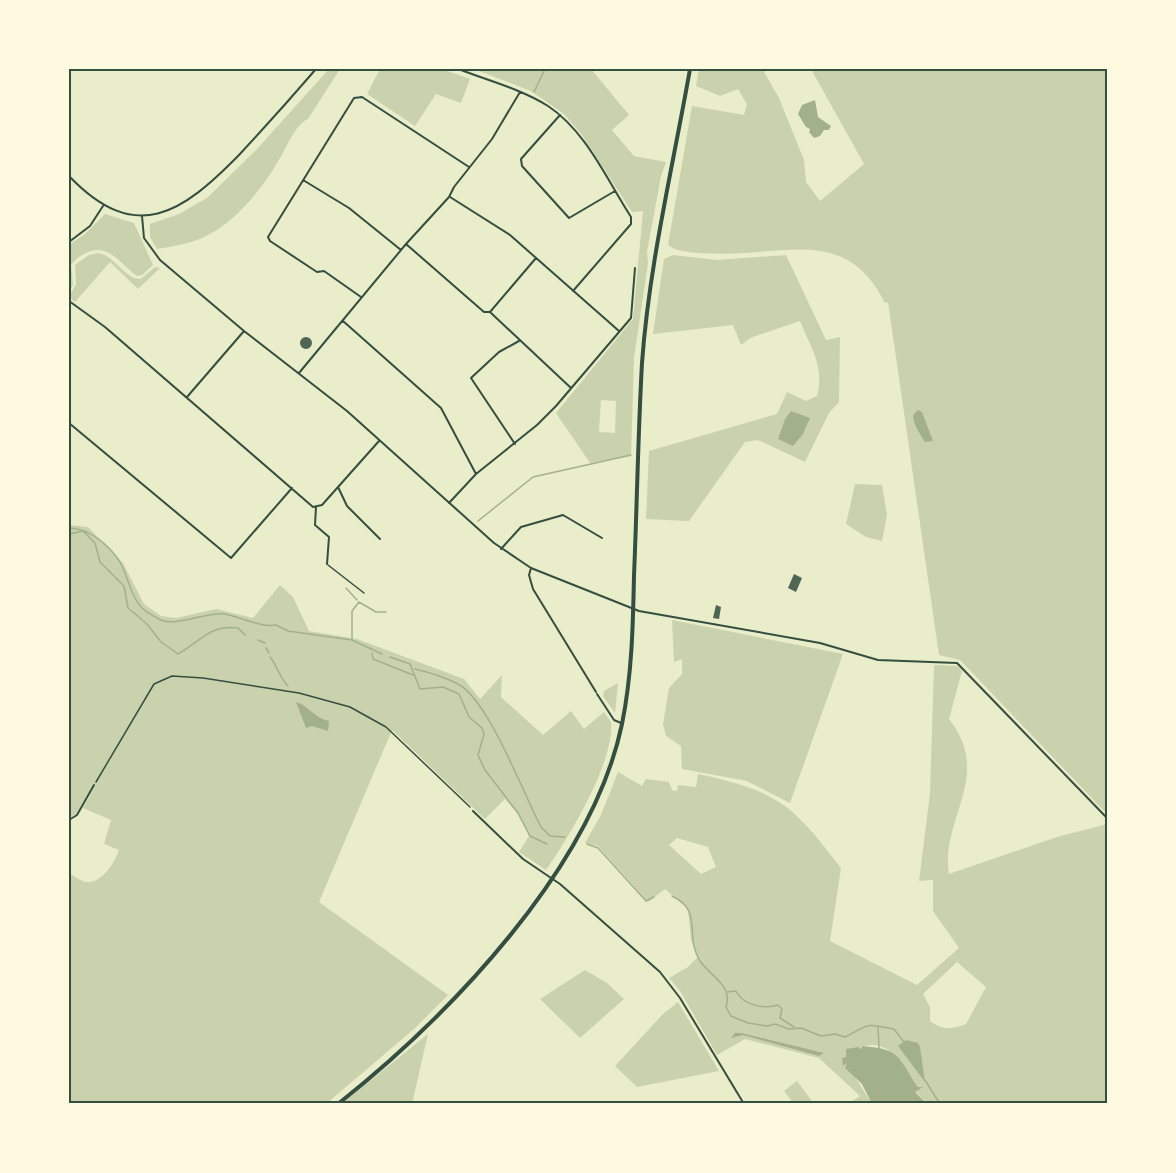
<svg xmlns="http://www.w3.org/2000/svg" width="1176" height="1173" viewBox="0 0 1176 1173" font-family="Arial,sans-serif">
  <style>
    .green { fill: #cad2ad; fill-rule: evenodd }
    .water { fill: #a3b18a }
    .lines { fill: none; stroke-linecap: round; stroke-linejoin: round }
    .stream { stroke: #a3b18a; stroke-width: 1.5 }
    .building { fill: #4f6655 }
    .path { stroke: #344e41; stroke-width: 1.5 }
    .service { stroke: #344e41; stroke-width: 1.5 }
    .minor { stroke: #344e41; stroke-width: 2 }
    .secondary { stroke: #344e41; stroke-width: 4 }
    .neatline { fill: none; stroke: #344e41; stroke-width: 2 }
  </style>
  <rect width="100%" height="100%" fill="#e9edc9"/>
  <path class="green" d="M329,69H340L308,119C294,125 286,150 277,163C259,194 228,230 194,241C182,245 169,247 157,249L150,237V224L179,214L207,198L257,149Z
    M380,69H442L470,79L461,103L436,94L415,126L367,94Z
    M474,69H591L629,115L612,130L634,156L666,162L661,176L647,252L648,263L634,358L631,456L590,463L556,413L633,319L643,211L632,212L582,135L564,114L531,91ZM601,400L616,401L615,433L599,432Z
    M699,69L718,71L771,69L764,72L779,98L804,160L806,182L820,201L864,164L811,69H1107V814L960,660L939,655L888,302L885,303C853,239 807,248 746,253C729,254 713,254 696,253L677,250L668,245L692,106L744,115L747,104L738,89L720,96L696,86Z
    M105,214L134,223L153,265L142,275L137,276C121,265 109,242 86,253C80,256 75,259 71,265L73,285L69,292V245L85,234Z
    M98,253C116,256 124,279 141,279L155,267L160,268L138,289L110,262L75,302L69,297L76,284L75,265L89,255Z
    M673,255L717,260L786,255L826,340L840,337L839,402L829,413L805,462L758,440L745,442L689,521L646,519L649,451L777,414L787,392L806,401L817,396C825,365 810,347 800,321L750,338L741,345L733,325L653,334L664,259Z
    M855,484L882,485L887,515L882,541L866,537L846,524Z
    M69,525L88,527L123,563L144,604L161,616L176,618L216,609L253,618L280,585L293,597L309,631L357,639L464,679L480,699L502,675L501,697L543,735L571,711L584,729L604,712L611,722C615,761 568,839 546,870L519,852L529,836L517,813L505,799L485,819L392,730L319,902L448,995L414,1029L326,1104H69V873C74,876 81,881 86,882C102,884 115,862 119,850L104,844L111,820L83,808L95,786L93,785L76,814L69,818Z
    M672,620L843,654L790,803L747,781L682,769L681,746L666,736L663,724L669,688L682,674V659L674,662Z
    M934,665L958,666L962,671L949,719C994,776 940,818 949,874L1057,837L1107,824V1104H927L915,1091L921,1086L918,1087C897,1056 883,1030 846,1055V1063L872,1104H848L860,1096L819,1058L745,1039L717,1055L680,991L669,978L688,967L698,957L691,940L688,909L665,889L648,902L598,846L585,843L601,815L618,772L642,786L646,779L669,782L672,790L677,791L678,785L696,787L698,774C778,791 792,804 841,868L830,941L917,985L959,948L933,911V880L919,881L930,793ZM677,838L708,847L716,867L701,874L669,845ZM957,962L986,987L966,1024C952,1029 943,1031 930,1021V1007L923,994Z
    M618,683L615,713L603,696L604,691Z
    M585,970L607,983L624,999L580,1038L540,999Z
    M678,1002L719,1071L637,1087L615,1066L663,1014Z
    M428,1034L412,1104H341L345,1101Z
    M797,1081L814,1104H794L784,1091Z"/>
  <path class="water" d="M815,100L818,117L831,126L829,130H824L820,136L814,138L809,132L810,129L806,127L798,114L802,105Z
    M918,410L922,412L933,441L925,442C920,434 913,424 913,415Z
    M791,411L810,418L803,434L793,446L778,439L785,419Z
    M296,702C308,705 314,718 329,721L328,731L312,726L306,728Z
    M735,1033H741L824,1053L819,1056L743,1035L731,1038Z
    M906,1040L918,1043L920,1047L925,1082L898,1046Z
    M862,1046C902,1049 897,1057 918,1087H923L915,1092L927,1104H872L862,1084L845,1068L847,1063L843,1066L842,1058L846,1057V1049L859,1047L861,1049Z"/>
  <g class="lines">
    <path class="stream" d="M534,92L545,69
      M478,521L533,477L631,455
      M69,528C89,528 109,545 120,562C128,576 130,595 142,608C146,612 155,617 161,620C174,627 207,612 224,614C239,616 261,628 276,625L288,631L352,640L382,654
      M69,534L83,531L95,543L100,562L124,586L128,608L147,624L161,642L178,654C200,642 210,624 238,628L245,635
      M346,588L357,600
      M258,640L265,643
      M352,640V611L359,602L376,612H386
      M266,648L269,653
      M372,653L373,659L413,675
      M270,657C278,667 279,677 288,686
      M390,657L410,664L420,689L443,687L459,694L469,717L482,728L484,734L478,755L485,770L518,813L530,836L547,844
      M415,669C428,672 446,678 458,684C488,699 524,795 541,827L550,836L565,837
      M587,844L598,848L646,901L654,897
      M672,896C704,911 684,936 700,961C712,978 733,985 726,1007L731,1016L748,1023L767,1026L775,1024L789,1029L801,1028L821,1036L835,1034L845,1037C871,1024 863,1023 894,1029L904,1042
      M727,992L736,991C743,1006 765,1009 778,1005L782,1009L780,1018L794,1027
      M878,1026L879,1048
      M925,1080L940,1104"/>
  </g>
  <path class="building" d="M300 343a6 6 0 1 1 12 0a6 6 0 1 1-12 0Z
    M794,574L802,578L796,592L788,588Z
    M716,605L721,607L719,619L713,618Z"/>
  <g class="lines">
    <path class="path" d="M96,782L154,684L172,676L203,678L299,693L350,707L386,727L470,807"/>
    <path class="service" d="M328,565L364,593"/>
    <path class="minor" d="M458,69C487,80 521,89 548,106C586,131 607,180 631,217V224L573,291
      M560,115L521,159L522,166L569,218L615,191
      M69,176C136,246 182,213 239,155C265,127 291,98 316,69
      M303,180L349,208L401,250
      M450,197L510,235L619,331
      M142,216L144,238L160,260L244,331L347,411L494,543L531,568L639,611L820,643L878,660L957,663L1107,818
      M69,242L90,226L103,206
      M406,244L484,312H490L571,388
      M361,297L324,271L317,272L270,241L268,237L354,98L362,97L469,167
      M69,301L105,327L313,507L322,505L379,441
      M490,312L536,258
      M343,321L441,408L476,474
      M299,373L406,244L449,197L454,187L492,139L520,92
      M187,397L244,331
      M69,423L231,558L292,488
      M515,444L471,378L499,352L519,341
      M338,487L347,506L380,539
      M449,503L476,474L537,425L556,406L631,318L635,268
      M316,507L315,525L329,537L327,564
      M501,549L521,527L563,515L602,538
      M531,568L529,575L533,589L596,692
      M597,694L614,720L621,723
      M473,811L523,859L560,884L660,972L680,998L744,1104
      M69,820L77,815L94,785"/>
    <path class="secondary" d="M338,1104C450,1015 592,868 622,724C632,675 633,625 634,576C637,505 638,434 642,363C649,265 673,166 690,69"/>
  </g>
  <rect width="1176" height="1173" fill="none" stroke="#fefae0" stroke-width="141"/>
  <rect x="70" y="70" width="1036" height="1032" class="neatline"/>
</svg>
